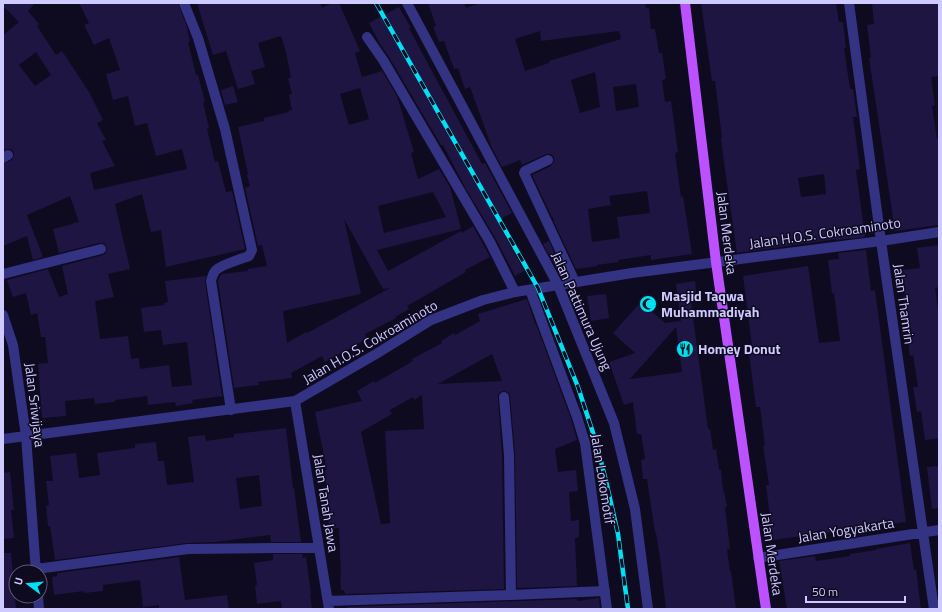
<svg xmlns="http://www.w3.org/2000/svg" width="942" height="612" viewBox="0 0 942 612" font-family="'Titillium Web',sans-serif">
  <style>
    .building { fill: #1e1542; fill-rule: evenodd }
    .lines { fill: none; stroke-linecap: round; stroke-linejoin: round }
    .minor { stroke: #343283; stroke-width: 10 }
    .tertiary { stroke: #343283; stroke-width: 10 }
    .primary { stroke: #bb51ff; stroke-width: 10 }
    .rail-casing { stroke: #00e1f5; stroke-width: 4.5 }
    .rail { stroke: #0e0b20; stroke-width: 3; stroke-dasharray: 9; stroke-linecap: butt }
    .labels { text-anchor: middle; stroke-width: 3; stroke-linejoin: round; paint-order: stroke }
    .street-label { font-size: 14px; fill: #cfcaff; stroke: #0e0b20 }
    .poi-label { font-size: 14px; font-weight: bold; fill: #cfcaff; stroke: #0e0b20; text-anchor: start }
  </style>
  <rect width="100%" height="100%" fill="#0e0b20"/>
  <path class="building" d="M3,3H35L28,11L39,24L37,26L56,55L62,51L89,92L103,120L97,123L106,140L102,141L115,166L90,173L94,190L187,169L182,149L156,156L147,123L135,126L128,96L113,100L106,74L120,70L109,38L94,45L84,25L89,23L79,3H178L186,24L190,42H188L196,75H198L205,102H203L209,128L207,129L215,162L218,161L226,192L232,191L245,249L166,267L161,230L151,232L142,194L115,204L130,269L108,274L114,297L95,301L100,339L128,336L131,359L139,358L140,369L169,365L172,387L192,385L187,342L163,345L161,330L144,332L141,308L164,305V303L168,302L165,281L206,276L205,282L222,396L192,400L193,403L176,406L175,402L148,405L147,396L115,400V402L95,404L94,398L65,401L66,416L42,418L38,364L48,363L45,337H41L37,313L31,315L26,293L13,297L7,280L48,269L59,297L68,294L62,266L103,255L106,253L107,248L105,244L102,243H99L59,253L53,229L73,224V223L79,222L70,196L27,215L43,257L33,260L27,236L3,246V164L12,160L14,155V152L11,149H8L3,150V35L19,22L3,6ZM36,52L51,75L35,86L19,65Z
    M197,3H320L322,8L332,3H339L360,51L355,53L362,77L382,71L397,96L414,152L411,153L418,179L439,169L450,187L461,229L377,250L388,271L461,231L462,233L473,226L490,257L465,270L466,272L407,306L409,309L395,317L396,318L365,334L367,339L325,362L322,356L291,373L292,378L258,382L259,385L234,388L218,281L220,276L222,274L248,271V269L267,266L262,245L258,246L245,188L250,186L247,175L248,174L238,127L264,121V118L289,112L288,111L292,110L289,95L292,94L288,78H291L286,52L281,36L258,43L265,67L251,71L255,84L238,89L226,51L213,55ZM360,88L369,119L349,125L340,94ZM433,192L446,217L384,233L378,206ZM344,219L383,289L390,288L307,333L306,332L287,343L283,311L361,294Z
    M428,3H464L466,8L481,3H645L646,8H649L651,29H655L659,53H662L666,79L662,80L665,102L671,101L678,152L675,153L681,197L683,196L692,254L651,260V255L618,260L619,262L597,265V266L576,269L554,222L553,217H552L532,175L551,166L554,161V157L551,154H546L522,165L520,160L502,167L492,148L470,87L465,89L458,68L454,69L444,41L439,42L433,27L436,26ZM540,31L541,41L619,31L621,39L549,61V63L525,71L515,39ZM595,72L600,107L580,113L571,80ZM636,84L639,107L616,111L613,87ZM647,191L650,213L617,217L620,238L592,242L588,209L611,205L609,196Z
    M701,3H836L839,22H843L846,48H844L850,89H853L857,117H853L860,169L856,170L865,237L836,240V239L737,253L724,162L721,139L722,138L715,81H712ZM824,174L826,194L801,197L798,178Z
    M872,3H939V76L931,77L935,105L932,106L937,139L939,138V225L895,231L869,58H871L867,25L874,24Z
    M399,7L411,28H409L420,49L453,110L482,164L485,163L512,213L497,221L524,271L515,276L496,239L466,189L443,145H441L389,57L380,44L369,23Z
    M233,86L238,102L225,105L221,90Z
    M549,241L561,268L557,270L543,244Z
    M939,245V287L935,288L939,317V438L925,440L921,411L917,412L913,387H918L913,355L910,356L906,327H908L904,296H905L902,270L920,268L917,248Z
    M866,250L871,291L875,290L906,522L773,540L766,485H769L763,446H765L760,407H756L749,353H753L743,276L808,266L819,343L840,341L834,293H832L828,260L839,259L838,253Z
    M695,281L697,301L691,302L708,429H710L713,450L716,449L719,470L721,469L723,491H724L727,507H725L730,549H727L730,571H731L736,609H666L660,558L656,533H655L647,479H643L641,460L645,459L641,434H637L633,402L624,405L609,362L635,353L613,333L641,302L665,323L681,321L676,284ZM676,327L682,372L630,379Z
    M606,294L609,318L591,321L587,296Z
    M527,299L535,324H536L571,419L577,440L555,449L558,472L576,470L578,491L569,492L571,521L579,520V537L575,538L577,586L517,588L515,454L510,396L509,393L504,391L500,392L498,395V398L502,455L504,589L345,594L344,590H341L340,577H341L339,528L329,529L325,470H327L315,412L362,401L357,391L374,381L375,383L413,361L412,359L442,343L441,341L454,333L455,335L480,321L478,314ZM492,354L502,381L438,384L472,365ZM422,395L424,429L385,431L390,523L381,524L361,432L359,433L392,414L390,410L413,397L414,400Z
    M286,428L293,488H294L301,542H271L270,535L215,542L187,543L55,560L50,526H48L46,506L49,505L46,481H53L50,456L76,453L79,478L100,475L97,453L135,448V444L156,442L158,461H164L167,485L194,482L188,437L205,435L206,441L234,437V434ZM259,475L262,506L240,509L236,478Z
    M939,466V508L932,509L927,467Z
    M10,472L14,510H11L14,538L3,539V473Z
    M910,543L914,570L916,569L921,609H787L779,561L815,556L816,561L850,556V554L876,550V549Z
    M3,553H11L16,609H3Z
    M273,554H302L303,558L306,557L311,593H310L312,609H282L281,601L257,604L255,586L257,585L254,563L273,560Z
    M179,557L185,600L227,595L229,609H159V605L143,607L140,580L103,585V591L84,593V591L54,595L52,577L57,576V573Z
    M599,598L600,609H347V607L577,599V601Z"/>
  <g class="lines">
    <path class="minor" d="M184,3L198,38L225,129L252,250L249,256C241,259 223,264 216,270C213,273 212,277 211,281L231,410
      M407,3L558,285L614,423L635,509L648,609
      M849,3L881,241L934,609
      M367,37L383,60L490,242L515,292
      M3,158L8,155
      M548,160L525,171L524,173L575,282
      M3,274L101,249
      M530,290L577,417L585,443L607,609
      M3,315L13,345L26,436L36,572
      M504,397L509,455L511,595
      M295,401L329,609
      M758,558L939,530
      M36,569L188,549L272,548H319
      M38,596L39,609
      M328,601L511,595L605,591"/>
    <path class="tertiary" d="M3,439L295,401L376,354L431,320L483,300L515,292L632,273L881,241L939,232"/>
    <path class="primary" d="M685,3L716,262L766,609"/>
    <g class="rail-casing">
      <path id="rail" d="M376,3L538,288L578,387L596,442L606,481L618,534L628,609"/>
    </g>
    <use href="#rail" class="rail"/>
  </g>
  <defs>
    <g id="mosque-disc" transform="scale(0.9)"><circle r="9.5" fill="#00e1f5" stroke="#0e0b20"/><path d="M3.5-4.9A6 6 0 1 0 3.5 4.9A5 5 0 1 1 3.5-4.9Z" fill="#111"/></g>
    <g id="restaurant-disc" transform="scale(0.9)"><circle r="9.5" fill="#00e1f5" stroke="#0e0b20"/><path d="M-5-6h1v4h1v-4h1v4h1v-4h1v5L-1.5 .5V6h-2V.5L-5-1ZM5-6V6H3V1.5H1.5Q1.5-4 5-6Z" fill="#111"/></g>
  </defs>
  <g fill-rule="evenodd">
    <use href="#mosque-disc" x="648" y="304"/>
    <use href="#restaurant-disc" x="685" y="349"/>
  </g>
  <g class="labels">
    <g class="street-label">
      <text transform="translate(727 233) rotate(83)" y="5">Jalan Merdeka</text>
      <text transform="translate(825 233) rotate(-8)" y="5">Jalan H.O.S. Cokroaminoto</text>
      <text transform="translate(904 304) rotate(82)" y="5">Jalan Thamrin</text>
      <text transform="translate(582 311) rotate(66)" y="5">Jalan Pattimura Ujung</text>
      <text transform="translate(370 342) rotate(-30)" y="5">Jalan H.O.S. Cokroaminoto</text>
      <text transform="translate(35 405) rotate(83)" y="5">Jalan Sriwijaya</text>
      <text transform="translate(603 479) rotate(81)" y="5">Jalan Lokomotif</text>
      <text transform="translate(326 503) rotate(81)" y="5">Jalan Tanah Jawa</text>
      <text transform="translate(846 530) rotate(-9)" y="5">Jalan Yogyakarta</text>
      <text transform="translate(772 554) rotate(82)" y="5">Jalan Merdeka</text>
    </g>
    <g class="poi-label">
      <text x="661" y="301">Masjid Taqwa<tspan x="661" dy="16">Muhammadiyah</tspan></text>
      <text x="698" y="354">Homey Donut</text>
    </g>
  </g>
  <rect width="942" height="612" fill="none" stroke="#cfcaff" stroke-width="8"/>
  <g transform="translate(28 584) rotate(286)"><circle r="19" fill="#0e0b20" stroke="#5b5779"/>
  <path d="M0-3L7 15L0 10L-7 15Z" fill="#00e1f5"/>
  <text y="-6" font-size="11" font-weight="bold" text-anchor="middle" fill="#cfcaff">U</text>
  </g>
  <path d="M806 596v6h99v-6" fill="none" stroke="#cfcaff" stroke-width="2"/>
  <text x="812" y="596" font-size="12" fill="#cfcaff" stroke="#0e0b20" stroke-width="3" paint-order="stroke">50 m</text>
</svg>
